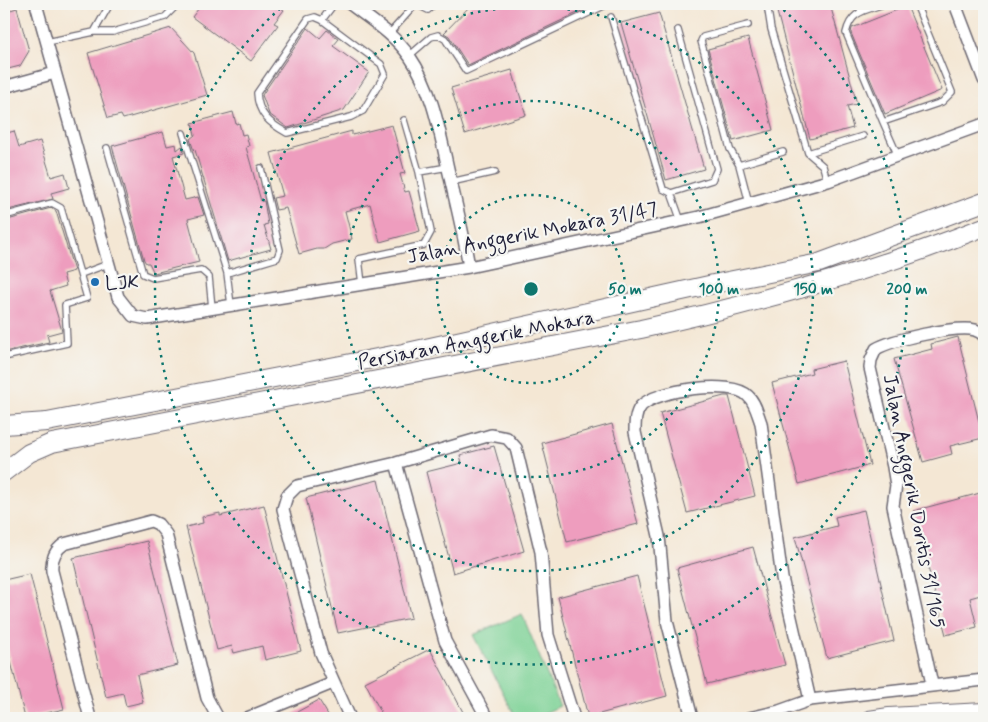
<svg xmlns="http://www.w3.org/2000/svg" width="988" height="722" viewBox="0 0 988 722" font-family="Mynerve,sans-serif">
  <style>
    .green { fill: #7cd194; stroke: #4f7a68 }
    .building { fill: #ee9dbe }
    .lines { fill: none; stroke-linecap: round; stroke-linejoin: round }
    .service-casing { stroke: #6c6771; stroke-width: 8 }
    .minor-casing { stroke: #6c6771; stroke-width: 14 }
    .tertiary-casing { stroke: #6c6771; stroke-width: 16 }
    .primary-casing { stroke: #6c6771; stroke-width: 20 }
    .service { stroke: #fff; stroke-width: 5.5 }
    .minor { stroke: #fff; stroke-width: 11 }
    .tertiary { stroke: #fff; stroke-width: 14 }
    .primary { stroke: #fff; stroke-width: 18 }
    .ring { fill: none; stroke: #0f766e; stroke-width: 2.5; stroke-dasharray: 2.5 5 }
    .poi-dot { fill: #1f6fb2; stroke: #f6f6f2; stroke-width: 2 }
    .labels { text-anchor: middle; stroke-width: 4.5; stroke-linejoin: round; paint-order: stroke }
    .street-label { font-size: 20px; fill: #22223b; stroke: #f6f6f2 }
    .poi-label { font-size: 20px; fill: #22223b; stroke: #f6f6f2; text-anchor: start }
    .centre { fill: #0f766e; stroke: #f6f6f2; stroke-width: 2.5 }
    .ring-label { font-size: 15px; text-anchor: middle; font-weight: bold; fill: #0f766e; stroke: #f6f6f2; stroke-width: 4.5; stroke-linejoin: round; paint-order: stroke }
  </style>
  <rect width="100%" height="100%" fill="#f6f6f2"/>
  <filter id="ink" filterUnits="userSpaceOnUse"><feTurbulence type="fractalNoise" baseFrequency=".02" numOctaves="2"/><feDisplacementMap in="SourceGraphic" scale="10" xChannelSelector="R" yChannelSelector="G"/><feConvolveMatrix kernelMatrix="1 2 1 2 8 2 1 2 1" color-interpolation-filters="sRGB"/></filter>
  <filter id="wash" filterUnits="userSpaceOnUse"><feTurbulence type="fractalNoise" baseFrequency=".0096" numOctaves="4" result="noise"/><feDisplacementMap in="SourceGraphic" scale="20" xChannelSelector="R" yChannelSelector="G"/><feGaussianBlur stdDeviation="1.12" result="paint"/><feColorMatrix in="noise" values="0 0 0 0 0 0 0 0 0 0 0 0 0 0 0 0 0 1.4 0 .05"/><feComposite in="paint" operator="in"/></filter>
  <g filter="url(#wash)">
    <rect width="100%" height="100%" fill="#f4e7d4"/>
    <path class="green" d="M522,614L560,706L534,718H516L473,635Z"/>
    <g id="blocks">
      <path class="building" d="M202,4H275L284,10L274,23L278,25L251,61L192,17Z
        M472,4H596L468,65L449,36L444,33Z
        M775,4H830L857,104L847,106L853,128L810,139Z
        M907,6L942,90L885,114L851,33L852,28Z
        M17,8L29,51L20,66L4,70V12Z
        M659,13L704,169L666,180L621,23Z
        M171,28L194,53L207,95L123,119L121,115L108,118L88,53Z
        M308,28L320,38L327,30L339,39L333,46L369,72L344,110L288,128L269,114L262,95Z
        M748,38L773,130L733,141L708,49Z
        M512,70L526,115L465,134L451,88Z
        M233,112L236,124L239,123L242,135L246,134L249,146L246,147L261,201H264L268,224L264,225L271,249L228,261L195,150L194,151L190,139L195,135L192,123Z
        M392,125L405,173L400,174L405,192L409,191L420,231L380,242L370,204L345,211L352,239L332,244L324,249H317L299,254L286,208L276,210L273,198L283,196L271,153L352,131V135Z
        M14,131L19,147L40,141L51,177L65,173L69,188L51,193L53,199L4,211V134Z
        M163,132L167,146L176,144L177,150L182,146L184,153L173,156L185,200L198,197L204,215L188,219L199,262L154,273L149,263H146L144,260L112,146Z
        M51,208L56,211L74,271L63,274L66,286L50,291L62,331L47,335L49,342L4,352V221Z
        M958,337L983,438L950,446L952,454L923,462L894,359L932,349L931,344Z
        M844,361L870,465L799,484L772,383L812,373L811,369Z
        M724,396H729L755,496L687,513L660,413Z
        M612,424L638,524L567,542L542,443Z
        M494,446L524,551L453,573L426,472L462,463L460,455Z
        M378,480L411,618L338,633L306,498Z
        M980,493L984,511V594L970,598L977,627L946,635L913,511Z
        M264,505L301,651L265,660L262,646L234,653L232,646L217,650L186,527L203,523L202,517L220,513V516Z
        M864,510L894,641L827,658L795,537L837,526L835,517Z
        M147,541L178,665L137,675L143,702L126,706L123,693L106,697L73,558Z
        M753,547L785,665L707,684L677,568Z
        M30,574L64,709L25,718L4,634V580Z
        M637,576L667,696L588,717L558,597Z
        M430,649L464,714L455,718H384L365,682Z
        M319,700L330,718H286Z"/>
    </g>
  </g>
  <g filter="url(#ink)">
    <use href="#blocks" fill-opacity="0" stroke="#6c6771" stroke-width="1"/>
    <g class="lines">
      <g class="service-casing">
        <path id="service" d="M416,4L428,10L434,4
          M767,4L771,29L808,153L823,166L827,181
          M859,4L861,12
          M315,17L322,20L381,64L385,74L363,111L351,117L287,133C269,123 258,114 257,93L308,19Z
          M611,17L663,189L671,193
          M322,20L334,4
          M748,25L703,37L701,41L730,149L739,165L783,152
          M678,30L717,169L712,180L671,193L681,221
          M94,32H113L165,17L178,4
          M389,34L416,4
          M47,42L94,32L110,4
          M409,56L431,37L438,35L445,39L466,71L608,4
          M404,120L419,172
          M883,122L846,33C851,11 864,11 884,4
          M183,133L227,273
          M107,148L143,274L153,278L201,270L209,277L212,308
          M808,153L863,136
          M898,156L883,122L942,102L952,92L916,4
          M739,165L749,203
          M451,182L495,172
          M4,216L52,203L61,208L87,298L65,305L67,343L4,357
          M81,274L108,264
          M362,284L359,259L424,245L431,232L419,172L448,167
          M231,305L227,273L277,258L280,250L261,168"/>
      </g>
      <g class="minor-casing">
        <path id="minor" d="M36,4L118,297L133,316L147,319L469,267L699,217L828,181L984,124
          M350,4C371,20 395,35 410,57C433,90 440,134 449,173C456,204 464,235 469,267
          M955,4L984,80
          M4,87L55,73
          M396,463L445,641L487,718
          M932,684L893,506L896,485L893,467L870,368L871,360L876,349C890,340 958,325 975,330C978,331 982,333 984,336
          M90,718L52,571C51,560 55,550 64,544L151,521L158,524L166,534L207,698L218,718
          M247,718L333,683
          M350,718L321,653L283,509L287,496L297,486L396,463L491,435L507,438L516,448L541,552L548,635L574,718
          M692,718L667,621L659,536L635,432C635,423 635,413 641,406C656,390 732,379 748,396C755,402 758,415 761,423L782,578L810,700
          M749,718L779,711L810,700L984,680"/>
      </g>
      <g class="tertiary-casing">
        <path id="tertiary" d="M869,718L889,715L984,710"/>
      </g>
      <g class="primary-casing">
        <path id="primary" d="M4,425L47,422L403,353L718,283L819,263L984,202
          M4,472L29,453L52,443L641,329C758,303 873,271 984,227"/>
      </g>
      <use href="#service" class="service"/>
      <use href="#minor" class="minor"/>
      <use href="#tertiary" class="tertiary"/>
      <use href="#primary" class="primary"/>
    </g>
  </g>
  <g class="ring">
    <circle cx="531" cy="289" r="94"/>
    <circle cx="531" cy="289" r="188"/>
    <circle cx="531" cy="289" r="282"/>
    <path d="M778 5A376 376 0 1 1 284 5"/>
  </g>
  <circle class="poi-dot" cx="95" cy="282" r="5"/>
  <g class="labels">
    <g class="street-label">
      <text transform="translate(532 232) rotate(-11)" y="7">Jalan Anggerik Mokara 31/47</text>
      <text transform="translate(476 339) rotate(-11)" y="7">Persiaran Anggerik Mokara</text>
      <text transform="translate(915 501) rotate(79)" y="7">Jalan Anggerik Doritis 31/165</text>
    </g>
    <g class="poi-label">
      <text x="105" y="289">LJK</text>
    </g>
  </g>
  <circle cx="531" cy="289" r="8" class="centre"/>
  <g class="ring-label">
    <text x="625" y="294">50 m</text>
    <text x="719" y="294">100 m</text>
    <text x="813" y="294">150 m</text>
    <text x="907" y="294">200 m</text>
  </g>
  <rect width="988" height="722" fill="none" stroke="#f6f6f2" stroke-width="20"/>
</svg>
